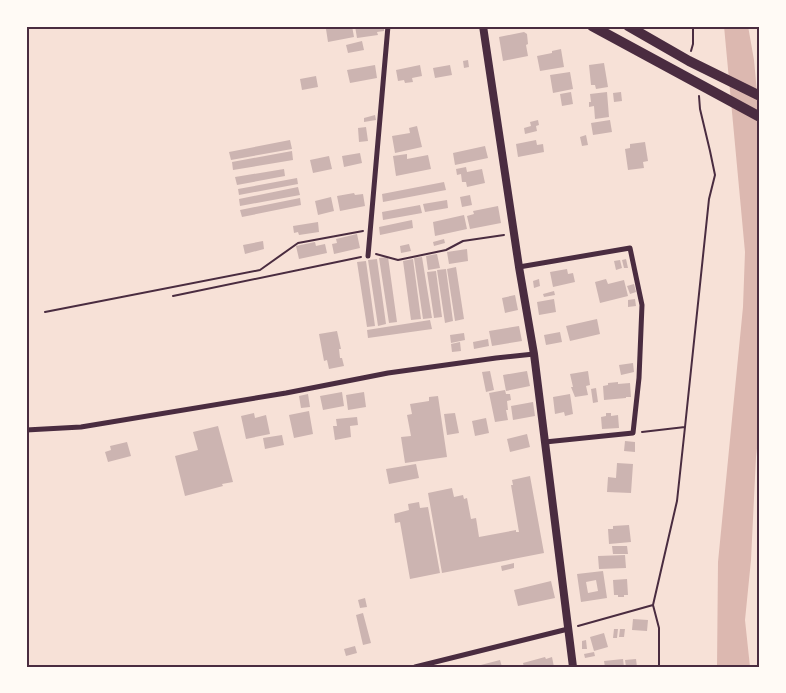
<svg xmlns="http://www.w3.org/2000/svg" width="786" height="693" viewBox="0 0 786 693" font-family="Ubuntu,sans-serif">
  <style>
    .water { fill: #dcb8b0 }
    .building { fill: #ccb4b1; fill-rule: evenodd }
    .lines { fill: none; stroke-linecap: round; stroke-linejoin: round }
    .path { stroke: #4a2c40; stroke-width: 2 }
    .minor { stroke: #4a2c40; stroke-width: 5 }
    .tertiary { stroke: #4a2c40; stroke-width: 8 }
    .trunk { stroke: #4a2c40; stroke-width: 10 }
    .neatline { fill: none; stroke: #4a2c40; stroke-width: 2 }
  </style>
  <rect width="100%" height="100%" fill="#f7e1d7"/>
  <path class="water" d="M724,26H748L754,60L760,125V422L756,457L751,560L745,620L750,667H717L718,562L743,307L745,252Z"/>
  <path class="building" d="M342,26H352L354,37L328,42L326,29Z
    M355,26H384V31L377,32L378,35L357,38Z
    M524,32L527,34L528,44L526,45L528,56L503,61L499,37Z
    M362,41L364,50L348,53L346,45Z
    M561,49L564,67L540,71L537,56L552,53V51Z
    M468,60L469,67L464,68L463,61Z
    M604,63L608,87L596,89L595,85H591L589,65Z
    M375,65L377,78L350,83L347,70Z
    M420,65L422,76L412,78L413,82L405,83L404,80L398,81L396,70Z
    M450,65L452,75L435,78L433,68Z
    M570,72L573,89L553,93L550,75Z
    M316,76L318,87L302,90L300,79Z
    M571,92L573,104L562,106L560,94Z
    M607,92L609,117L595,119L594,106L589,107V102H591L590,94Z
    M621,92L622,101L614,102L613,93Z
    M375,115L376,120L364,122V118Z
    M538,120L539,125L536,126L537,131L525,134L524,128L531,126L530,122Z
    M610,120L612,132L593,135L591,123Z
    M417,126L422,147L395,153L392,136L410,133L409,128Z
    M366,127L368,141L359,142L358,128Z
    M586,135L588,145L582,146L580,137Z
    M290,140L292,149L231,160L229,152Z
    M536,140L537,145L543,144L544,152L518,157L516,144Z
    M645,142L648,161L643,162L644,168L628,170L625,149L630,148V144Z
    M485,146L488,158L455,165L453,153Z
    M292,151L293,160L233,170L232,162Z
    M360,153L362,163L344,167L342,156Z
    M407,154V159L428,155L431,169L396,176L393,156Z
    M329,156L332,169L313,173L310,160Z
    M466,167L467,172L482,169L485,183L467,187L466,182H462L461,174L457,175L456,169Z
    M284,169L285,176L237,185L235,177Z
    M297,178L298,184L239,195L238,189Z
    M444,182L446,190L383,202L382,194Z
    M298,187L300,195L240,206L239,199Z
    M354,193L355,195L363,194L365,206L340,211L337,196Z
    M470,195L472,205L462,207L460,197Z
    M331,197L334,211L318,215L315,201Z
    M300,198L301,205L242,217L240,210Z
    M447,200L448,208L425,212L423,204Z
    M420,205L422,213L383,220L382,212Z
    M498,206L501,223L470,229L467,216L474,214L473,211Z
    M464,215L467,229L435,236L433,222Z
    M412,220L413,228L380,235L379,227Z
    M318,222L319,232L299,235L298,232L294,233L293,226Z
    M357,234L360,248L334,254L332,244L337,243L336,239Z
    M444,239L445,243L434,246L433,242Z
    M263,241L264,249L245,254L243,245Z
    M315,242L316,246L325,244L327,253L299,259L296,246Z
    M409,244L411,251L401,253L400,246Z
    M467,249L468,261L449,264L447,252Z
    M437,254L440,268L428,270L426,256Z
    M388,257L397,322L389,323L379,258Z
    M422,257L432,318L423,319L414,258Z
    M377,259L386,324L378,326L368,260Z
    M413,259L421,319L411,320L403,261Z
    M626,259L628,268H624L622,260Z
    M620,260L622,268L616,270L614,261Z
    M366,261L375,326L367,327L357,262Z
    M456,267L464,319L455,321L447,269Z
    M446,269L453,321L445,323L437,270Z
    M567,269L568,274L573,273L575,282L553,287L550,272Z
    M436,271L442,317L434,318L427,272Z
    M539,279L540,286L534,288L533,281Z
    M606,279L608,284L624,280L628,296L600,303L595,282Z
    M634,284L636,292L630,294L627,286Z
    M554,291L555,295L544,297L543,294Z
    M515,295L518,310L505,313L502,298Z
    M554,299L556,312L539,315L537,302Z
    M635,299L636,306L628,307V300Z
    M597,319L600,334L570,341L566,326Z
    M430,320L432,329L368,338L367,330Z
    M519,326L522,341L492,346L489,331Z
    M337,331L341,349H339L340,358H342L344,366L329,369L327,360L324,361L319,334Z
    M560,332L562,342L546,345L544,335Z
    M464,333L465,340L451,343L450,335Z
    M488,339L489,346L474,349L473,342Z
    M460,342L461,351L452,352L451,344Z
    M633,363L634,372L621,375L619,365Z
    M490,371L494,390L486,392L482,372Z
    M527,371L530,386L506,391L503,375Z
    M588,371L590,385L586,386L588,395L575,397L571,387H573L570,374Z
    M618,382V384L630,383L631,397H626V398L604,400L603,386L608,385V383Z
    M596,388L598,402L593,403L591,389Z
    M505,390L506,394H510L511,400L507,401L508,410H506L508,420L495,422L489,393Z
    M342,392L344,406L323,410L320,396Z
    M364,392L366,407L348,410L346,395Z
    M308,394L310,407L301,408L299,396Z
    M570,394L573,414L565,416L564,412L555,414L553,397Z
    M438,396L447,457L405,463L401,437L411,436L407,415L412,414L410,404L429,401V397Z
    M533,402L535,416L513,420L511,406Z
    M309,411L313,434L294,438L289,415Z
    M254,413L255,418L266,415L270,434L246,439L241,416Z
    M455,413L459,433L447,435L444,414Z
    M606,413H611V416L618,415L619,428L602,429L601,417L606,416Z
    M357,417L358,425L350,426L351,437L335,440L333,426H337L336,419Z
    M486,418L489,433L475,436L472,421Z
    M218,426L233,482L222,484L223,486L185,496L175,456L198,450L193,432Z
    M527,434L530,447L510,452L507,439Z
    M282,435L284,445L265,449L263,438Z
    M625,441L635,442V452L624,451Z
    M127,442L131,456L108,462L105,452L111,450L110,446Z
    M617,463L633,464L631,493L607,492L608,477L616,478Z
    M416,464L419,478L389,484L386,469Z
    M530,476L544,553L442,573L428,493L452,488L454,497L463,495L464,499L467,498L471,519L476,518L479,537L516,530V532H519L511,485H513L512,480Z
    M419,502L420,508L428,507L440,573L410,579L400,522L395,523L394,514L409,510L408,504Z
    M629,525L631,542L609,544L608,529H613V526Z
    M612,546H627L628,554H613Z
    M625,555L626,568L599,569L598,556Z
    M514,563V568L502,571L501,566Z
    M603,571L607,598L581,602L577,574ZM596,580L598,591L588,593L586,582Z
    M627,579L628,595H624V597H618V595H614L613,580Z
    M551,581L555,598L518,606L514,590Z
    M365,598L367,607L360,608L358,600Z
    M363,613L371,643L363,645L356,615Z
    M633,619L648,620L647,631L632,630Z
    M614,629H618L617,638H613Z
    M620,629H625L624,637H619Z
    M604,633L608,647L594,651L590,637Z
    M586,640L587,649H582V641Z
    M355,646L357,653L346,656L344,649Z
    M594,652L595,656L585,658L584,654Z
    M545,657L546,659L552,657L554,667H524L523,663Z
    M623,659L624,667H605L604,661Z
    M636,659L637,667H626L625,660Z
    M500,660L502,667H477V666Z"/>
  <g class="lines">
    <path class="path" d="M691,51L693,44V26
      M376,254L398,260L446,250L463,241L504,235
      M173,296L361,257
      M45,312L260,270L298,243L363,231
      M642,432L685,427L709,199L715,175L710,151L700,109L699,96
      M578,626L653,605
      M659,667V628L653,605L677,501L685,427"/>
    <path class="minor" d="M368,256L388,26
      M519,267L630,248L642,305L639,378L633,433L545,442
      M26,430L81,427L286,393L388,373L496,358L534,354
      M415,667L568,629"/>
    <path class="tertiary" d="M483,26L519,267L534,354L573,667"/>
    <path class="trunk" d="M592,26L760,117
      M628,26L689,61L760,96"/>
  </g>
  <rect width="786" height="693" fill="none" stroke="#fffaf5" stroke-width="55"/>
  <rect x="28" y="28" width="730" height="638" class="neatline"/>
</svg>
